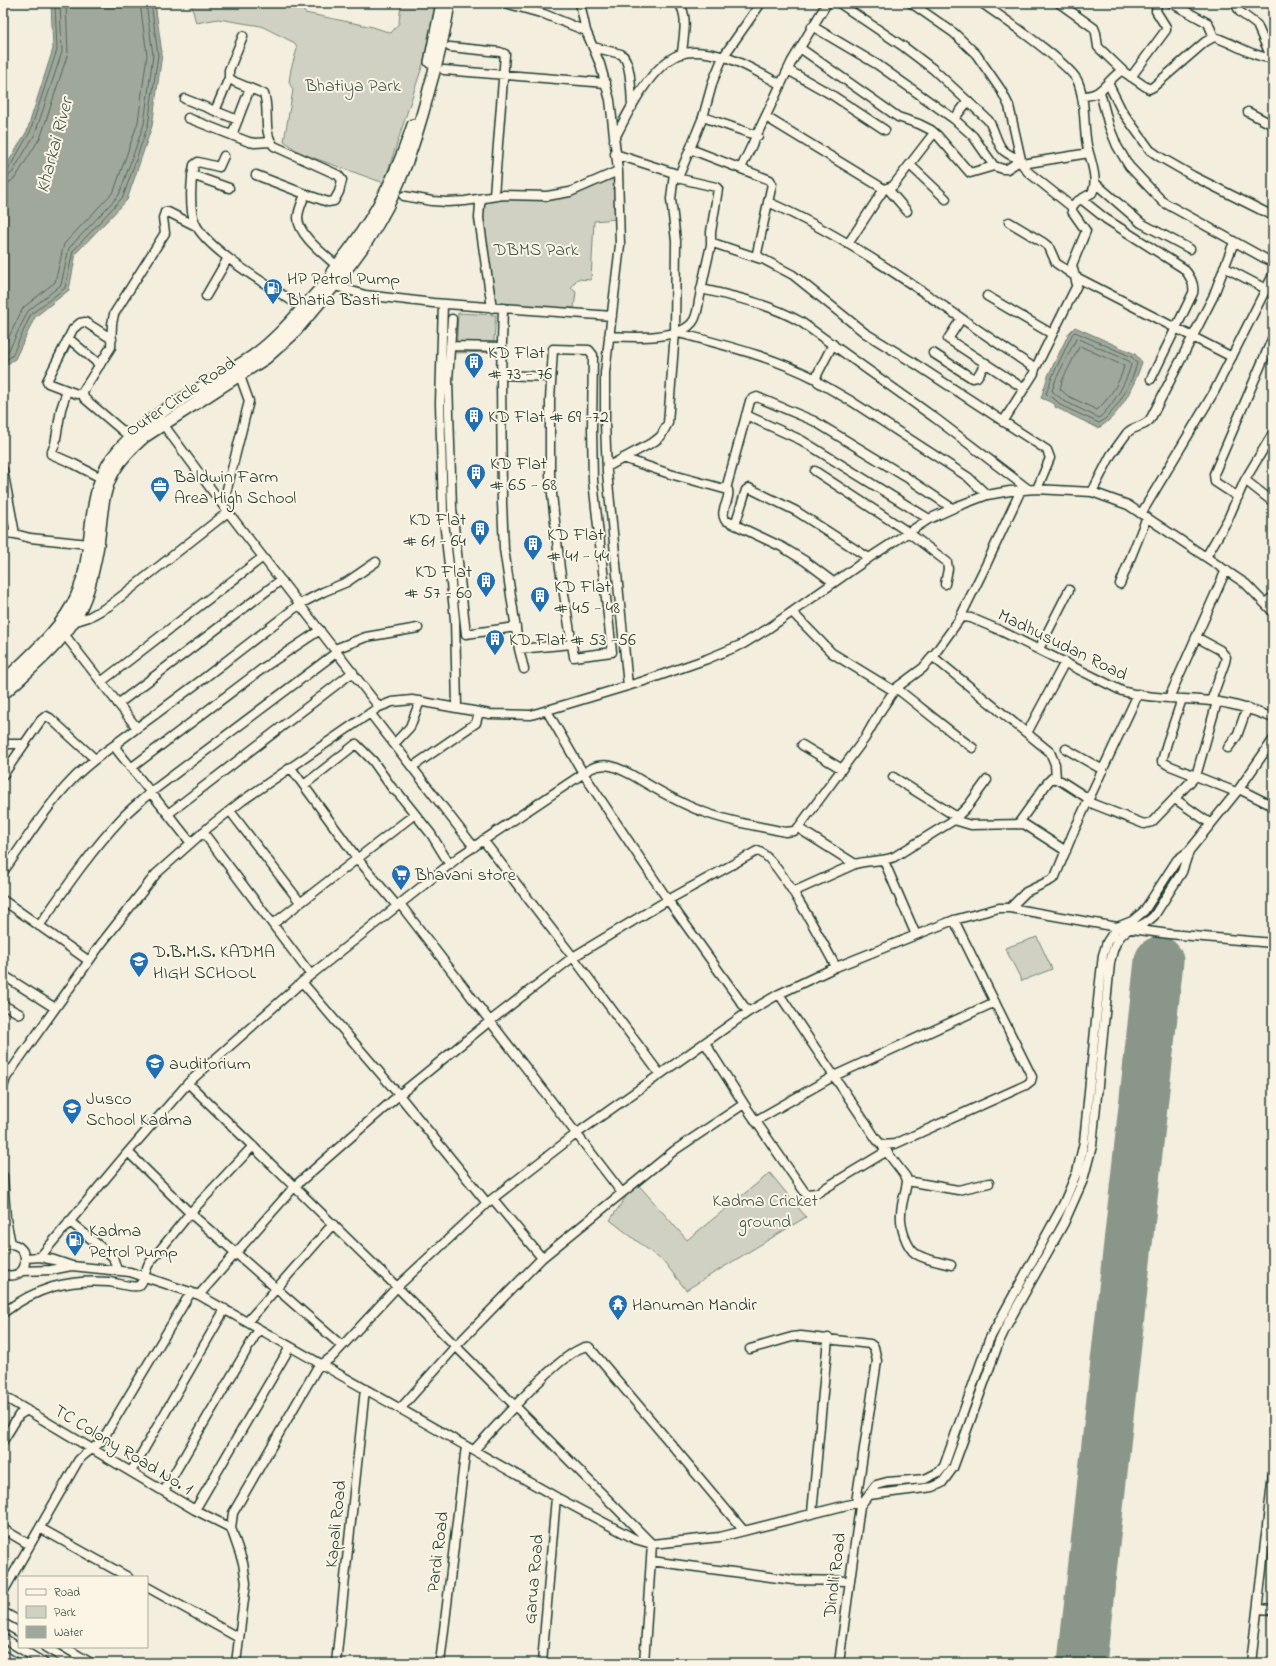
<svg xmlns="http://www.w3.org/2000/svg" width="1276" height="1666" viewBox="0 0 1276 1666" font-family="'Indie Flower',sans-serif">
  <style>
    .green { fill: #d0d1c2; stroke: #78877b }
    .water { fill: #a0a89b; stroke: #6c7d72 }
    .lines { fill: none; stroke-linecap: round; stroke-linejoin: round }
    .shore { stroke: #53685d; stroke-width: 1 }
    .runway { stroke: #899689; stroke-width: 49 }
    .street-casing { stroke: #1f3d34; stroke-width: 11 }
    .secondary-casing { stroke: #1f3d34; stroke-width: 14 }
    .street { stroke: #fcf5e5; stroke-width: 8 }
    .secondary { stroke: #fcf5e5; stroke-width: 11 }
    .labels { text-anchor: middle; stroke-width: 4; stroke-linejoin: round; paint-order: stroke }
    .park-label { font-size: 18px; fill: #425b50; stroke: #fcf5e5 }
    .poi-label { font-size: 18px; fill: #1f3d34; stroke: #fcf5e5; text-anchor: start }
    .street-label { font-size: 18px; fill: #1f3d34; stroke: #fcf5e5 }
    .water-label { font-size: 19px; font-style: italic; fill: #465d53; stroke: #fcf5e5 }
  </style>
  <rect width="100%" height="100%" fill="#f3eede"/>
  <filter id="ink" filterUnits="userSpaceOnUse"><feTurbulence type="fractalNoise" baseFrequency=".025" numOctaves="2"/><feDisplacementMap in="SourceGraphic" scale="8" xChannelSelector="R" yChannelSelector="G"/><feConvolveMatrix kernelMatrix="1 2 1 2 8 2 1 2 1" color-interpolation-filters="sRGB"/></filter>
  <g filter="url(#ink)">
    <path class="green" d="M191,3H299L305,13L373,27L391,33L399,23L401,3H433L442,6L384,183L300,153L284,141L293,90L289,82L291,69L297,49L295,43L261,26L218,19L196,23Z
      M616,174V219L594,221L591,280L577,279L571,288L576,292L574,308L493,305L479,207L486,201L499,198H559Z
      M458,313L496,315L493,352L456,353Z
      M1037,937L1052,969L1022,981L1005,948Z
      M770,1173L806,1217L686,1290L665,1263L610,1220L636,1182L687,1240Z"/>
    <path class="water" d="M51,3H155L162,54L152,126L127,200L76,253L69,290L35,317L15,359L3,367V171L27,131L53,49Z
      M1075,327L1135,354L1142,362C1135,384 1120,417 1098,428L1055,407V404L1041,398L1048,376L1069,333Z"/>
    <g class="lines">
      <path class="shore" d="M3,172L8,170L30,132L57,50L55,3
        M3,177L8,176L12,173L35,134L62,52L60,3
        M3,183L10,182L16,177L41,136L68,53L66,3
        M1075,332L1132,357L1137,363C1133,380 1115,415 1099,423L1060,405L1057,401L1046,394L1052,377L1072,335Z
        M1077,338L1129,361L1131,364C1128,380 1112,407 1099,418L1064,401L1052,391L1056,379Z
        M1080,346L1124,366C1121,381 1108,400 1097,410L1068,396L1060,389L1062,381Z
        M3,349L23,308L55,282L64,244L114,191L138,122L147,55L140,3
        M3,356L8,352L28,311L61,285L69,248L119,195L144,124L153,55L146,3
        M3,362L12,356L31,314L65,288L73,251L123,197L148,125L158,55L151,3"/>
      <path class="runway" d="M1082,1663L1159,961"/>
      <g class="street-casing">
        <path id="street" d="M505,3L544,14L586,31
          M580,3L586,31L600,64L610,100L618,171L620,245L605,373V423L607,472L628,686
          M679,3C689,17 683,37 682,54
          M839,3L904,47L933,69L988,120C995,129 996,144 1004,151C1009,155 1016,158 1021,160
          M911,3L954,33L976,54L1001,90L1009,106L1022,164L1028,172L1072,207
          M982,3C1001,17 1071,64 1078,82C1086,101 1083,125 1087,145C1090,159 1099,180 1092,193L1076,202L1072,207V211L1086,231L1072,265L1077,285L1035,369
          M1059,3L1094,28L1096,33L1098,47L1124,72
          M1171,3L1208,23L1214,37
          M1235,3L1240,12L1257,25L1272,59
          M812,26L878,65L954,119L973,136L994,166
          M243,36L229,70V78L235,82L264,94C270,110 262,132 274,146L338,175L342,180L339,192L334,201L328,202L305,194C303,201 298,210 298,218C298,235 325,255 337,266
          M450,47L500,52L505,54L494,195
          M593,47L621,54C632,61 631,95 632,107
          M800,48L898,117L919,124L931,130L938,136L970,173L994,166L1003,169H1007L1021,160
          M444,70L606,83
          M788,70L832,95L885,130
          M1131,77L1166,30V27L1156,11L1157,3
          M1108,83L1122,111L1150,150L1160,157L1193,176L1273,216
          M1100,92L1109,126L1117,146L1129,166L1163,202L1273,263
          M1082,96C1103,96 1105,82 1121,71L1124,72L1149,89L1153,87L1205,42L1214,37C1232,42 1254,58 1273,58
          M185,99L238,120
          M215,111L229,78
          M1248,112L1273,125
          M703,117L758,136
          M766,117L884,189L893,186L934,133
          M188,118L249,142L255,143L270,142
          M954,119L968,101
          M232,135L250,88
          M614,140C628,112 650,66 680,54C695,49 715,54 728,58C747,65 763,75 780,84
          M690,149L703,117L713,81L723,57L761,3
          M615,154L677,174L680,173L690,149L770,180L772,184L757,253L759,257L793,275L865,333L914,363L1047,450L1050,458L1037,489
          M224,156L219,167L198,162L194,165C191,179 189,210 195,223C207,251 276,290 303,308
          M1022,164L1089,153
          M910,165L946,199
          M741,168L792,61L827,3
          M192,175L229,188
          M256,175L305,194
          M681,179L716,187L718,189L711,232V244
          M1095,183L1141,223L1190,249
          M888,189L907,211
          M404,196L432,201L447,202L465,201L503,195L547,196L570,192L618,171
          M483,198L480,204L479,218L492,308
          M1081,199L1106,219L1183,268C1189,274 1195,284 1193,293L1151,379
          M768,202C863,244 946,310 1033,367L1035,369L1034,373L1003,422
          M1009,222L1044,243L1049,247L1056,263L1076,277L1232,357
          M848,244L884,189
          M1224,267L1266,289
          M335,286L365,295L433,303L612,316
          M701,289C736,297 770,304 801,322L935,418L1028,489
          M206,296L228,258
          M987,296L1052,334
          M443,304L440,403L443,512L455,619L457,707
          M503,308L501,375L502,503L504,549L519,649L524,669
          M452,319L448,381L452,508L466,634L516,627
          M961,319L948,339L1023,388
          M675,332C723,345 771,356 816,379
          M609,336C630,337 682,341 694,320C698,313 698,304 700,296C703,279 707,262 711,245L713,243L761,259
          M68,338L100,365
          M833,344L816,377L818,382L851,401L968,477L987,495
          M450,346L502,347
          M553,349L589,350L593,355L592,428L593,481L612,652L574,657L560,569L550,475V400Z
          M933,353L972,378L977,377L986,363
          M501,375L551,377
          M67,391L61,409L55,444L51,454L74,464L101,478
          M83,393L77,394L48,383L47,381L73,329L80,323L85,322L112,339
          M746,415L801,440L929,519
          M160,420L228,512L379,707
          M131,438L84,398L83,391L111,347L112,324L114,314L165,233L163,218L165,212H168L196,226
          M623,458L670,474L728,490C731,500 719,510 725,520L782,547L805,561L833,582
          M607,467L655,441L661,436L668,423L675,332L676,241L671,199L674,173
          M3,470L15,534
          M815,471L908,532L947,562L948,569L945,584
          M1245,480L1273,502
          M726,489L750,401L752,399L757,397L814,421L906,477L952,508
          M1092,492L1111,455L1127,433C1134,425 1145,428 1151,418L1213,297L1234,242
          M1238,497L1215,482L1214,474L1273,337
          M223,505L249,401L240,376
          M1141,514L1214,392L1273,275
          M735,525L746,490L749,488L796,511L869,558
          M3,533L15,534L30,538L89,544
          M1206,557L1228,519L1245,480L1273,433
          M1120,584L1147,517
          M1265,603L1273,597
          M792,612L832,653L894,691
          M959,620L963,617L971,618L997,629L1122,691C1151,699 1181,698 1211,701C1233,703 1253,710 1273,718
          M70,623L89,617L109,606L228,512
          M64,634L137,728
          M1196,637L1220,650L1226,657L1225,662L1211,701
          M335,649L366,637L418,628
          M519,649L572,644
          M1039,649L1069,590
          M932,656L1050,752L1055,764L1056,779
          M101,682L263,557
          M896,688C922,708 946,729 973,748
          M1169,698L1226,570
          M1182,699L1167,743L1162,761L1168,765L1236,792
          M118,704L281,580
          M547,711L583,773L668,900L748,1012
          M370,713L474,847
          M1027,733L1065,662
          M3,744H24
          M394,744L410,727L420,701
          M802,745L842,769
          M1228,748L1237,736L1247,708
          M1066,749L1103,770
          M412,767L476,723L479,712
          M131,768L266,666L320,630
          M291,768L357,858L397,906
          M3,775L41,720L46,716L50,718L95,759
          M893,777L957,817
          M304,785L356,744L373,761L392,788L399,794L431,834L450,865
          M1239,789L1273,806
          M1175,799L1211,824
          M1088,802L1144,824L1152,822L1196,776L1217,702
          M230,811L300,902
          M168,814L353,672
          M954,820L968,806L987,780
          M1018,824L1048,782L1052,778L1061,781L1089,799
          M798,828L855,864
          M203,832L311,975
          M483,840L573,957L659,1073
          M191,843L117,750L116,747L118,742L203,679L300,604L323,592L347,582L376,562
          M884,861L916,935
          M3,872C25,842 45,808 71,781C84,767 100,755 116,744
          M793,892L855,864C868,860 881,862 894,857L954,820L971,825L1024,824L1066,851
          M3,900L89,961
          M400,904L622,1193
          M1010,908L1026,892L1051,880L1055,877L1073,833L1138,694
          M273,924L415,814
          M39,926C65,889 90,852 121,819C130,809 141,801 151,792L337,652
          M3,975L55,1008
          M302,982L399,1095L487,1203
          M779,994L877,1140L882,1145L895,1144L1026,1085L1031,1081L1032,1077L954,920
          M3,1005L20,1014
          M705,1043L744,1104L806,1194L817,1193L887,1151
          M3,1067L11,1071
          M188,1083L397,1287L652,1544L644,1663
          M3,1087L6,1078L17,1062L101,944L156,874L209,827L242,801L379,707L392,702L412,700L490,714L531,715L644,681L707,659L743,644L769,628L869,558L929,519L958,506L987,495L1010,491L1036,489L1092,492L1128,505L1246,584L1273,612
          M755,1121L834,1076L995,1002
          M883,1147L906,1177L907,1181C906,1192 901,1203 901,1214C900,1226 906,1247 916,1254C926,1260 940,1262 951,1265
          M128,1152L190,1213L342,1346
          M3,1176L6,1219L11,1244
          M907,1181L958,1190L989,1183
          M493,1199L542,1258
          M69,1221L113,1257L117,1270
          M3,1246C31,1235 34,1284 3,1274
          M40,1257L128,1152L188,1083L302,982L460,856L590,769C605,761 616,767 630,774C653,787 676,802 701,811C728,822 758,826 785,832L794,831L798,828L865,738L881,710L896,688L923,668L936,652L959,620L986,565L1021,490
          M26,1258L40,1257L54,1260L72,1266L130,1272L199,1295L556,1497L635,1539L652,1544L720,1537L863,1501
          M22,1271L51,1270L71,1266
          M199,1295L295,1186L399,1095L490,1021L573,957L668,900L757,851C776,853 825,947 836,967
          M3,1313C36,1288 67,1279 109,1282C118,1283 130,1288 139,1286L142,1282L148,1265L190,1213L253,1146
          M247,1322L333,1224
          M750,1349L792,1337L801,1336L870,1344L874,1347L877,1361L856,1502
          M3,1396L195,1510L231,1528
          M400,1409L456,1346L542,1258L675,1150L744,1104
          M3,1441L19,1415L27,1410
          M474,1450C490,1433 569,1342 589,1347L682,1457L744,1531
          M131,1472L225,1309
          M164,1491L259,1329
          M869,1495L933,1487L942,1483L953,1468L999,1342L1009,1321L1064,1223L1083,1180L1092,1146L1110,963C1113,948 1117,934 1132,928C1141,925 1147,923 1154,916L1182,872L1189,851
          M195,1510L290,1347
          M812,1513L828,1338
          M40,1528L128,1577
          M3,1529L30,1545
          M651,1561L793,1580L849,1581
          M147,1587L239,1638
          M3,1592L78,1461C85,1452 96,1448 103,1439L191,1292
          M1258,1609L1273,1610
          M3,1612L19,1621
          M3,1623L19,1632
          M3,1638L44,1663
          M45,1647L72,1663
          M64,1647L91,1663
          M3,1655L17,1663
          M236,1663L246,1583L243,1563L231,1528L233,1513L317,1368L333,1356L397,1287L487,1203L576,1134L748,1012L779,994L836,967L916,935L954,920L999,908H1010L1117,927L1169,934L1273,943
          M336,1663L365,1389
          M440,1663L466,1446
          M542,1663L556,1497
          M839,1663L860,1506L876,1485L887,1482L925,1479L939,1472L944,1466L989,1340L1063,1205L1077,1172L1084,1142L1099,990L1103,955L1107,942L1117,927L1132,921L1144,911L1177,860L1189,851L1239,789L1273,740
          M1251,1663L1273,1474"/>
      </g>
      <g class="secondary-casing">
        <path id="secondary" d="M430,62L442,3
          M332,272C343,258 354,245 363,230C385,199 401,161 413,125
          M338,279C389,221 411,160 430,86C438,59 445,31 449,3
          M3,682C28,658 64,627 77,595C96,551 84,498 112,458C144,414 208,386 253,356C280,337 301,309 324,285
          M3,694C33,666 71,638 85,598C91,583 94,566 97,551C102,523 100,495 114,471C122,457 133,447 144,437L266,358L292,335L332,288"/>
      </g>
      <use href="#street" class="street"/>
      <use href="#secondary" class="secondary"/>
    </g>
  </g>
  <defs>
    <g id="fuel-pin" transform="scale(1)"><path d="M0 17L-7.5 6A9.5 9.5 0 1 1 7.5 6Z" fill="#1f6fb2" stroke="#fcf5e5"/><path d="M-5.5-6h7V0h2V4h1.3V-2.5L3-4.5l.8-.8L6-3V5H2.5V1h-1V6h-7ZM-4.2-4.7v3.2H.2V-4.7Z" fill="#fff"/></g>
    <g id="building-pin" transform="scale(1)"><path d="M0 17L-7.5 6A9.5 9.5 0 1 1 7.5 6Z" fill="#1f6fb2" stroke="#fcf5e5"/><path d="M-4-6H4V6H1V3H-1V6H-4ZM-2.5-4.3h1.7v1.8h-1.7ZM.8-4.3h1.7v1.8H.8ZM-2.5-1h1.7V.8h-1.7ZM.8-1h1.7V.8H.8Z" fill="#fff"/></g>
    <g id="office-pin" transform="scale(1)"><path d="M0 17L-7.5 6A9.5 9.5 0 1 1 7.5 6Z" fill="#1f6fb2" stroke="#fcf5e5"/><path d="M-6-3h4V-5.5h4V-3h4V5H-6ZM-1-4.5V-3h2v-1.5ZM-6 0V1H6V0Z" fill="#fff"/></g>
    <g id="supermarket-pin" transform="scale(1)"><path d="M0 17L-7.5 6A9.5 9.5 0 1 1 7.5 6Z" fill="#1f6fb2" stroke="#fcf5e5"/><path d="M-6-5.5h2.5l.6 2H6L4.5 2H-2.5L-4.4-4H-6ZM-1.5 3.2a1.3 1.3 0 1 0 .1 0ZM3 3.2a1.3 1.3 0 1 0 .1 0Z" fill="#fff"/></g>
    <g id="school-pin" transform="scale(1)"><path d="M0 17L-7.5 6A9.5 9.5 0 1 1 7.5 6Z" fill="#1f6fb2" stroke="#fcf5e5"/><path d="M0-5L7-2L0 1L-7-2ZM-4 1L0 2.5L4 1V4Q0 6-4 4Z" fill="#fff"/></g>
    <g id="temple-pin" transform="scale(1)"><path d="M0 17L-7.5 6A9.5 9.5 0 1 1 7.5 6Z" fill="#1f6fb2" stroke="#fcf5e5"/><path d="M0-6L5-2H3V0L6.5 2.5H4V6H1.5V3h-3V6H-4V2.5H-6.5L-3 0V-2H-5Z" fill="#fff"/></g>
  </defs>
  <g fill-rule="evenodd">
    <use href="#fuel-pin" x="273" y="288"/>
    <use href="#building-pin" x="474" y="362"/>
    <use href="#building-pin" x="474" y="416"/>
    <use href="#building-pin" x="476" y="473"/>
    <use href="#office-pin" x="160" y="486"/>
    <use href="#building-pin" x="480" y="529"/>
    <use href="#building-pin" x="533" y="544"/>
    <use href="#building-pin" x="486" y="581"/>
    <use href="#building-pin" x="540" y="596"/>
    <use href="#building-pin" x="495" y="639"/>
    <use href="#supermarket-pin" x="401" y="874"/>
    <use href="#school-pin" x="139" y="961"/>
    <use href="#school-pin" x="155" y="1063"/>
    <use href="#school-pin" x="72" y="1108"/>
    <use href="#fuel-pin" x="75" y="1240"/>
    <use href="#temple-pin" x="618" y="1304"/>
  </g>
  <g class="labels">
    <g class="park-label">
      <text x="353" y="91">Bhatiya Park</text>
      <text x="536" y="255">DBMS Park</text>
      <text x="765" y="1206">Kadma Cricket<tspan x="765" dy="21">ground</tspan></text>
    </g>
    <g class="poi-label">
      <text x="287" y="284">HP Petrol Pump<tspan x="287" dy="21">Bhatia Basti</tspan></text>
      <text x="488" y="358">KD Flat<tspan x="488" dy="21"># 73 - 76</tspan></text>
      <text x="488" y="422">KD Flat # 69 -72</text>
      <text x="490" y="469">KD Flat<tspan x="490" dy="21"># 65 - 68</tspan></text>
      <text x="174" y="482">Baldwin Farm<tspan x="174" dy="21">Area High School</tspan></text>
      <text x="466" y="525" text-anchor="end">KD Flat<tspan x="466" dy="21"># 61 - 64</tspan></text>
      <text x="547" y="540">KD Flat<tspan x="547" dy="21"># 41 - 44</tspan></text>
      <text x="472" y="577" text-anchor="end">KD Flat<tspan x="472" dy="21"># 57 - 60</tspan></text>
      <text x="554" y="592">KD Flat<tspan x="554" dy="21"># 45 - 48</tspan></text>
      <text x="509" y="645">KD Flat # 53 -56</text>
      <text x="415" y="880">Bhavani store</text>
      <text x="153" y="957">D.B.M.S. KADMA<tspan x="153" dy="21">HIGH SCHOOL</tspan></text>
      <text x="169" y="1069">auditorium</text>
      <text x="86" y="1104">Jusco<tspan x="86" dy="21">School Kadma</tspan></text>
      <text x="89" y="1236">Kadma<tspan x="89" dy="21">Petrol Pump</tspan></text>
      <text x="632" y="1310">Hanuman Mandir</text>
    </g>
    <g class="street-label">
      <text transform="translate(180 396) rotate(-34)" y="6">Outer Circle Road</text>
      <text transform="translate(1063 644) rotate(26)" y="6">Madhusudan Road</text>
      <text transform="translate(124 1449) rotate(31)" y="6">TC Colony Road No. 1</text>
      <text transform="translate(335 1524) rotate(-84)" y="6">Kapali Road</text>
      <text transform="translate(437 1552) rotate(-83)" y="6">Pardi Road</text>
      <text transform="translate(834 1575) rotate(-83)" y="6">Dindli Road</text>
      <text transform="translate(533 1579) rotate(-85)" y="6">Garua Road</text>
    </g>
    <g class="water-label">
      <text transform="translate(53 145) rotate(-75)" y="7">Kharkai River</text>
    </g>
  </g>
  <rect width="1276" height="1666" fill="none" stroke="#fcf5e5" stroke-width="16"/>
  <rect x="8" y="8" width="1260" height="1650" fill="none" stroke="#1f3d34" stroke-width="1.5" filter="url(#ink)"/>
  <rect x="18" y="1576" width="130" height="72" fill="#fcf5e5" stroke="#a4ab9e"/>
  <rect x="26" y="1589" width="20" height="6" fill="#fcf5e5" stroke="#a4ab9e"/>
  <text x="54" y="1596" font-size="12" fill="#1f3d34">Road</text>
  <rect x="26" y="1606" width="20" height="12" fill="#d0d1c2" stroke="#a4ab9e"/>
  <text x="54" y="1616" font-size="12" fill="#1f3d34">Park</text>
  <rect x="26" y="1626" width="20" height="12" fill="#a0a89b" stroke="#a4ab9e"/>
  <text x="54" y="1636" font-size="12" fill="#1f3d34">Water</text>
</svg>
